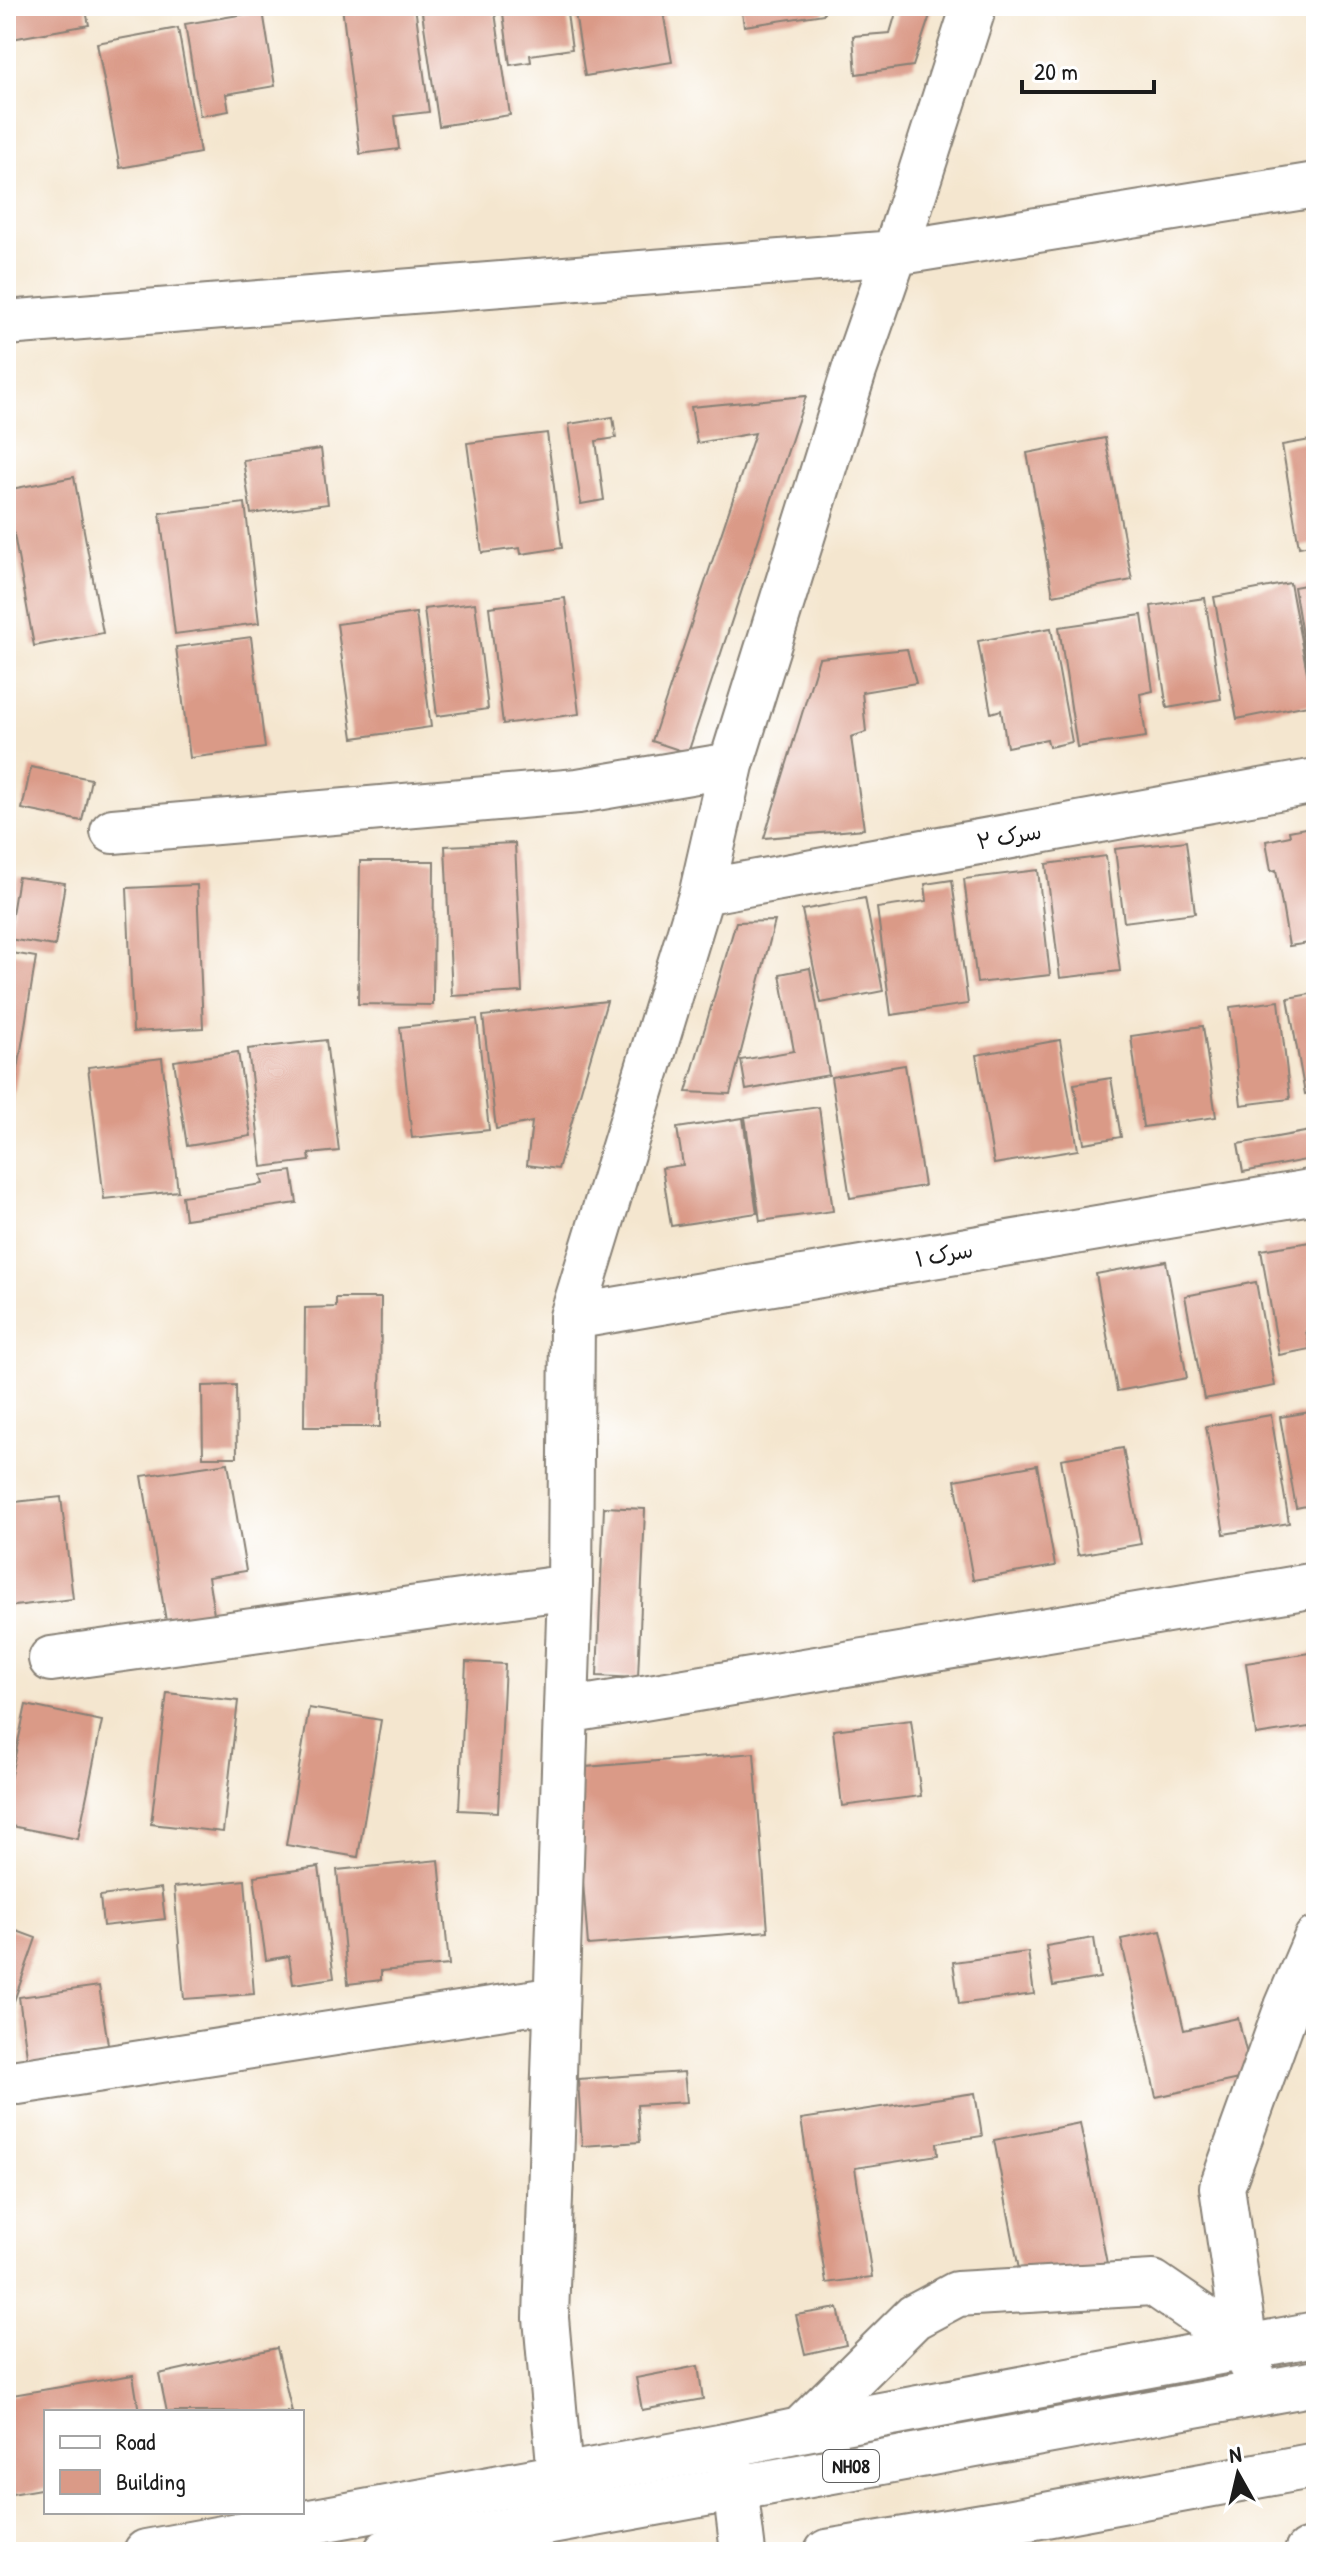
<svg xmlns="http://www.w3.org/2000/svg" width="1322" height="2558" viewBox="0 0 1322 2558" font-family="'Patrick Hand','Playpen Sans Arabic',sans-serif">
  <style>
    .building { fill: #da9a87 }
    .lines { fill: none; stroke-linecap: round; stroke-linejoin: round }
    .minor-casing { stroke: #888176; stroke-width: 48 }
    .highway-casing { stroke: #888176; stroke-width: 48 }
    .minor { stroke: #fff; stroke-width: 44 }
    .highway { stroke: #fff; stroke-width: 44 }
    .labels { text-anchor: middle; stroke-width: 6; stroke-linejoin: round; paint-order: stroke }
    .shield { fill: #fff; stroke: #606060; stroke-width: 2 }
    .shield-label { font-size: 20px; font-weight: bold; fill: #1c1c1c }
    .street-label { font-size: 22px; fill: #1c1c1c; stroke: #fff }
  </style>
  <rect width="100%" height="100%" fill="#fff"/>
  <filter id="ink" filterUnits="userSpaceOnUse"><feTurbulence type="fractalNoise" baseFrequency=".0125" numOctaves="2"/><feDisplacementMap in="SourceGraphic" scale="16" xChannelSelector="R" yChannelSelector="G"/><feConvolveMatrix kernelMatrix="1 2 1 2 8 2 1 2 1" color-interpolation-filters="sRGB"/></filter>
  <filter id="wash" filterUnits="userSpaceOnUse"><feTurbulence type="fractalNoise" baseFrequency=".006" numOctaves="4" result="noise"/><feDisplacementMap in="SourceGraphic" scale="32" xChannelSelector="R" yChannelSelector="G"/><feGaussianBlur stdDeviation="1.8" result="paint"/><feColorMatrix in="noise" values="0 0 0 0 0 0 0 0 0 0 0 0 0 0 0 0 0 1.4 0 .05"/><feComposite in="paint" operator="in"/></filter>
  <g filter="url(#wash)">
    <rect width="100%" height="100%" fill="#f4e6cf"/>
    <g id="blocks">
      <path class="building" d="M6,6H85L89,25L6,40Z
        M342,6H415L429,112L395,116L399,149L360,154Z
        M421,6H494L510,115L439,126Z
        M502,6H566L572,49L530,55L531,62L510,65Z
        M574,6H662L672,62L585,76Z
        M741,6H823L824,14L744,26Z
        M898,6H933L913,66L856,74L853,36L890,33Z
        M263,11L275,86L226,94L229,111L200,116L185,24Z
        M178,28L200,153L120,168L97,43Z
        M806,396L688,753L652,741L755,433L697,443L691,407Z
        M613,417L616,438L596,441L604,500L581,504L569,424Z
        M547,433L562,548L521,554L520,548L482,553L467,443Z
        M1105,438L1132,580L1053,595L1027,453Z
        M1316,439V544L1299,547L1282,445Z
        M321,449L328,504L251,514L243,460Z
        M74,477L103,633L34,646L6,490Z
        M245,503L259,623L175,634L160,513Z
        M1290,583L1313,704L1237,719L1214,597Z
        M1316,583V693L1312,694L1294,587Z
        M565,598L579,714L503,724L489,607Z
        M1205,598L1221,699L1167,708L1151,606Z
        M475,603L488,709L437,716L424,609Z
        M416,613L431,727L353,738L337,624Z
        M1142,615L1153,691L1140,694L1146,737L1077,747L1059,627Z
        M1051,628L1072,742L1049,747L1047,739L1007,747L1001,710L991,713L978,641Z
        M251,637L265,748L190,758L176,647Z
        M907,649L916,683L862,692L866,732L851,737L864,829L764,838L819,658Z
        M31,767L91,779L82,821L22,809Z
        M1316,826V942L1289,946L1276,870L1271,871L1266,841L1290,836L1289,831Z
        M1186,841L1195,913L1124,922L1115,849Z
        M515,843L522,992L452,996L445,846Z
        M1106,856L1120,971L1060,978L1046,864Z
        M360,861H434L433,1005L358,1004Z
        M1038,870L1050,975L977,983L964,879Z
        M18,877L65,883L55,946L8,939Z
        M952,880L968,1004L891,1015L877,908L927,901L925,884Z
        M197,885L203,1028L133,1032L127,888Z
        M865,898L883,991L821,1003L802,910Z
        M775,921L730,1094L686,1092L736,922Z
        M6,952L36,957L8,1132H6Z
        M810,968L829,1075L746,1090L741,1060L794,1051L780,974Z
        M1316,993V1092L1305,1094L1288,998Z
        M607,1001L558,1169L527,1165L532,1122L496,1129L483,1016Z
        M1279,1001L1290,1099L1241,1105L1230,1007Z
        M477,1019L489,1130L412,1138L400,1027Z
        M1203,1026L1216,1117L1143,1127L1131,1036Z
        M326,1040L339,1151L309,1154L310,1161L262,1167L248,1049Z
        M1060,1040L1078,1150L994,1164L976,1055Z
        M238,1052L251,1136L187,1146L174,1061Z
        M162,1058L178,1191L104,1199L88,1067Z
        M905,1065L924,1186L850,1198L831,1077Z
        M1111,1078L1121,1137L1084,1143L1074,1084Z
        M819,1107L833,1211L760,1221L745,1117Z
        M743,1118L757,1213L671,1226L662,1168L683,1165L677,1128Z
        M1316,1130V1158L1243,1172L1238,1144Z
        M292,1171L297,1203L185,1219L182,1196L263,1184L261,1175Z
        M1316,1241V1330L1306,1331L1310,1349L1279,1355L1261,1250Z
        M1166,1261L1187,1378L1117,1391L1096,1274Z
        M1256,1282L1275,1386L1204,1399L1185,1296Z
        M336,1298H381L380,1427H304L305,1308L336,1307Z
        M236,1385L237,1457H203L202,1386Z
        M1316,1411V1528H1314L1311,1505L1296,1508L1280,1417Z
        M1271,1415L1289,1523L1224,1534L1206,1426Z
        M1123,1448L1141,1544L1078,1555L1061,1459Z
        M228,1463L246,1571L208,1577L216,1626L168,1633L142,1476Z
        M1037,1465L1055,1566L973,1580L955,1480Z
        M61,1497L73,1599L6,1607V1503Z
        M604,1507L645,1509L638,1678L597,1676Z
        M1316,1652V1726L1256,1735L1246,1663Z
        M466,1662L505,1664L498,1812L459,1810Z
        M167,1693L238,1701L223,1832L151,1824Z
        M26,1705L102,1721L78,1839L6,1825V1798Z
        M309,1708L381,1720L358,1857L286,1845Z
        M911,1720L921,1796L842,1806L833,1730Z
        M754,1753L768,1931L588,1945L574,1768Z
        M439,1860L449,1965L381,1971V1980L348,1984L337,1870Z
        M319,1867L334,1978L293,1984L289,1956L266,1960L254,1876Z
        M245,1880L254,1994L184,1999L174,1887Z
        M161,1888L165,1919L103,1926L100,1896Z
        M6,1927L36,1938L6,2024Z
        M1161,1931L1184,2030L1238,2018L1252,2076L1156,2097L1121,1939Z
        M1094,1938L1100,1978L1053,1986L1046,1946Z
        M1028,1952L1034,1994L959,2004L953,1962Z
        M99,1986L109,2051L28,2063L19,1997Z
        M684,2072L687,2102L637,2105L640,2142L582,2146L578,2079Z
        M975,2093L982,2136L937,2143L938,2155L855,2168L872,2277L826,2283L801,2119Z
        M1080,2123L1108,2269L1022,2285L994,2140Z
        M838,2308L846,2345L805,2354L796,2315Z
        M277,2348L292,2412H167L159,2374Z
        M698,2366L703,2399L642,2410L636,2378Z
        M133,2375L139,2412H46V2488L6,2495V2396Z"/>
    </g>
  </g>
  <g filter="url(#ink)">
    <use href="#blocks" fill-opacity="0" stroke="#888176" stroke-width="2"/>
    <g class="lines">
      <g class="minor-casing">
        <path id="minor" d="M6,323L895,253L1316,185
          M113,831L578,791L731,765
          M702,892L1316,781
          M572,1317L1316,1191
          M51,1659L570,1587
          M566,1711L1316,1585
          M18,2082L556,1999
          M1251,2364L1245,2346L1222,2187L1287,2007L1316,1939
          M800,2430L914,2317L957,2294L1153,2283L1245,2346
          M560,2475L546,2318L570,1587L572,1317L702,892L731,765L854,371L895,253L974,6
          M146,2552L725,2446L800,2430L1316,2334
          M1307,2552L1316,2550"/>
      </g>
      <g class="highway-casing">
        <path id="highway" d="M725,2446L735,2487L743,2552
          M386,2552L1316,2383
          M827,2552L1013,2521L1316,2465"/>
      </g>
      <use href="#minor" class="minor"/>
      <use href="#highway" class="highway"/>
    </g>
  </g>
  <g class="labels">
    <rect class="shield" x="823" y="2450" width="56" height="32" rx="6"/>
    <g class="shield-label">
      <text x="851" y="2473">NH08</text>
    </g>
    <g class="street-label">
      <text transform="translate(1009 836) rotate(-10)" y="8">سرک ۲</text>
      <text transform="translate(944 1254) rotate(-10)" y="8">سرک ۱</text>
    </g>
  </g>
  <rect width="1322" height="2558" fill="none" stroke="#fff" stroke-width="32"/>
  <rect x="44" y="2410" width="260" height="104" fill="#ffffff" stroke="#a4a4a4" stroke-width="2"/>
  <rect x="60" y="2436" width="40" height="12" fill="#ffffff" stroke="#a4a4a4" stroke-width="2"/>
  <text x="116" y="2450" font-size="24" fill="#1c1c1c">Road</text>
  <rect x="60" y="2470" width="40" height="24" fill="#da9a87" stroke="#a4a4a4" stroke-width="2"/>
  <text x="116" y="2490" font-size="24" fill="#1c1c1c">Building</text>
  <g transform="translate(1238 2474) rotate(352)" stroke="#ffffff" stroke-width="6" paint-order="stroke">
  <path d="M0-6L14 30L0 20L-14 30Z" fill="#1c1c1c"/>
  <text y="-12" font-size="22" font-weight="bold" text-anchor="middle" fill="#1c1c1c">N</text>
  </g>
  <path d="M1022 80v12h132v-12" fill="none" stroke="#1c1c1c" stroke-width="4"/>
  <text x="1034" y="80" font-size="24" fill="#1c1c1c" stroke="#ffffff" stroke-width="6" paint-order="stroke">20 m</text>
</svg>
